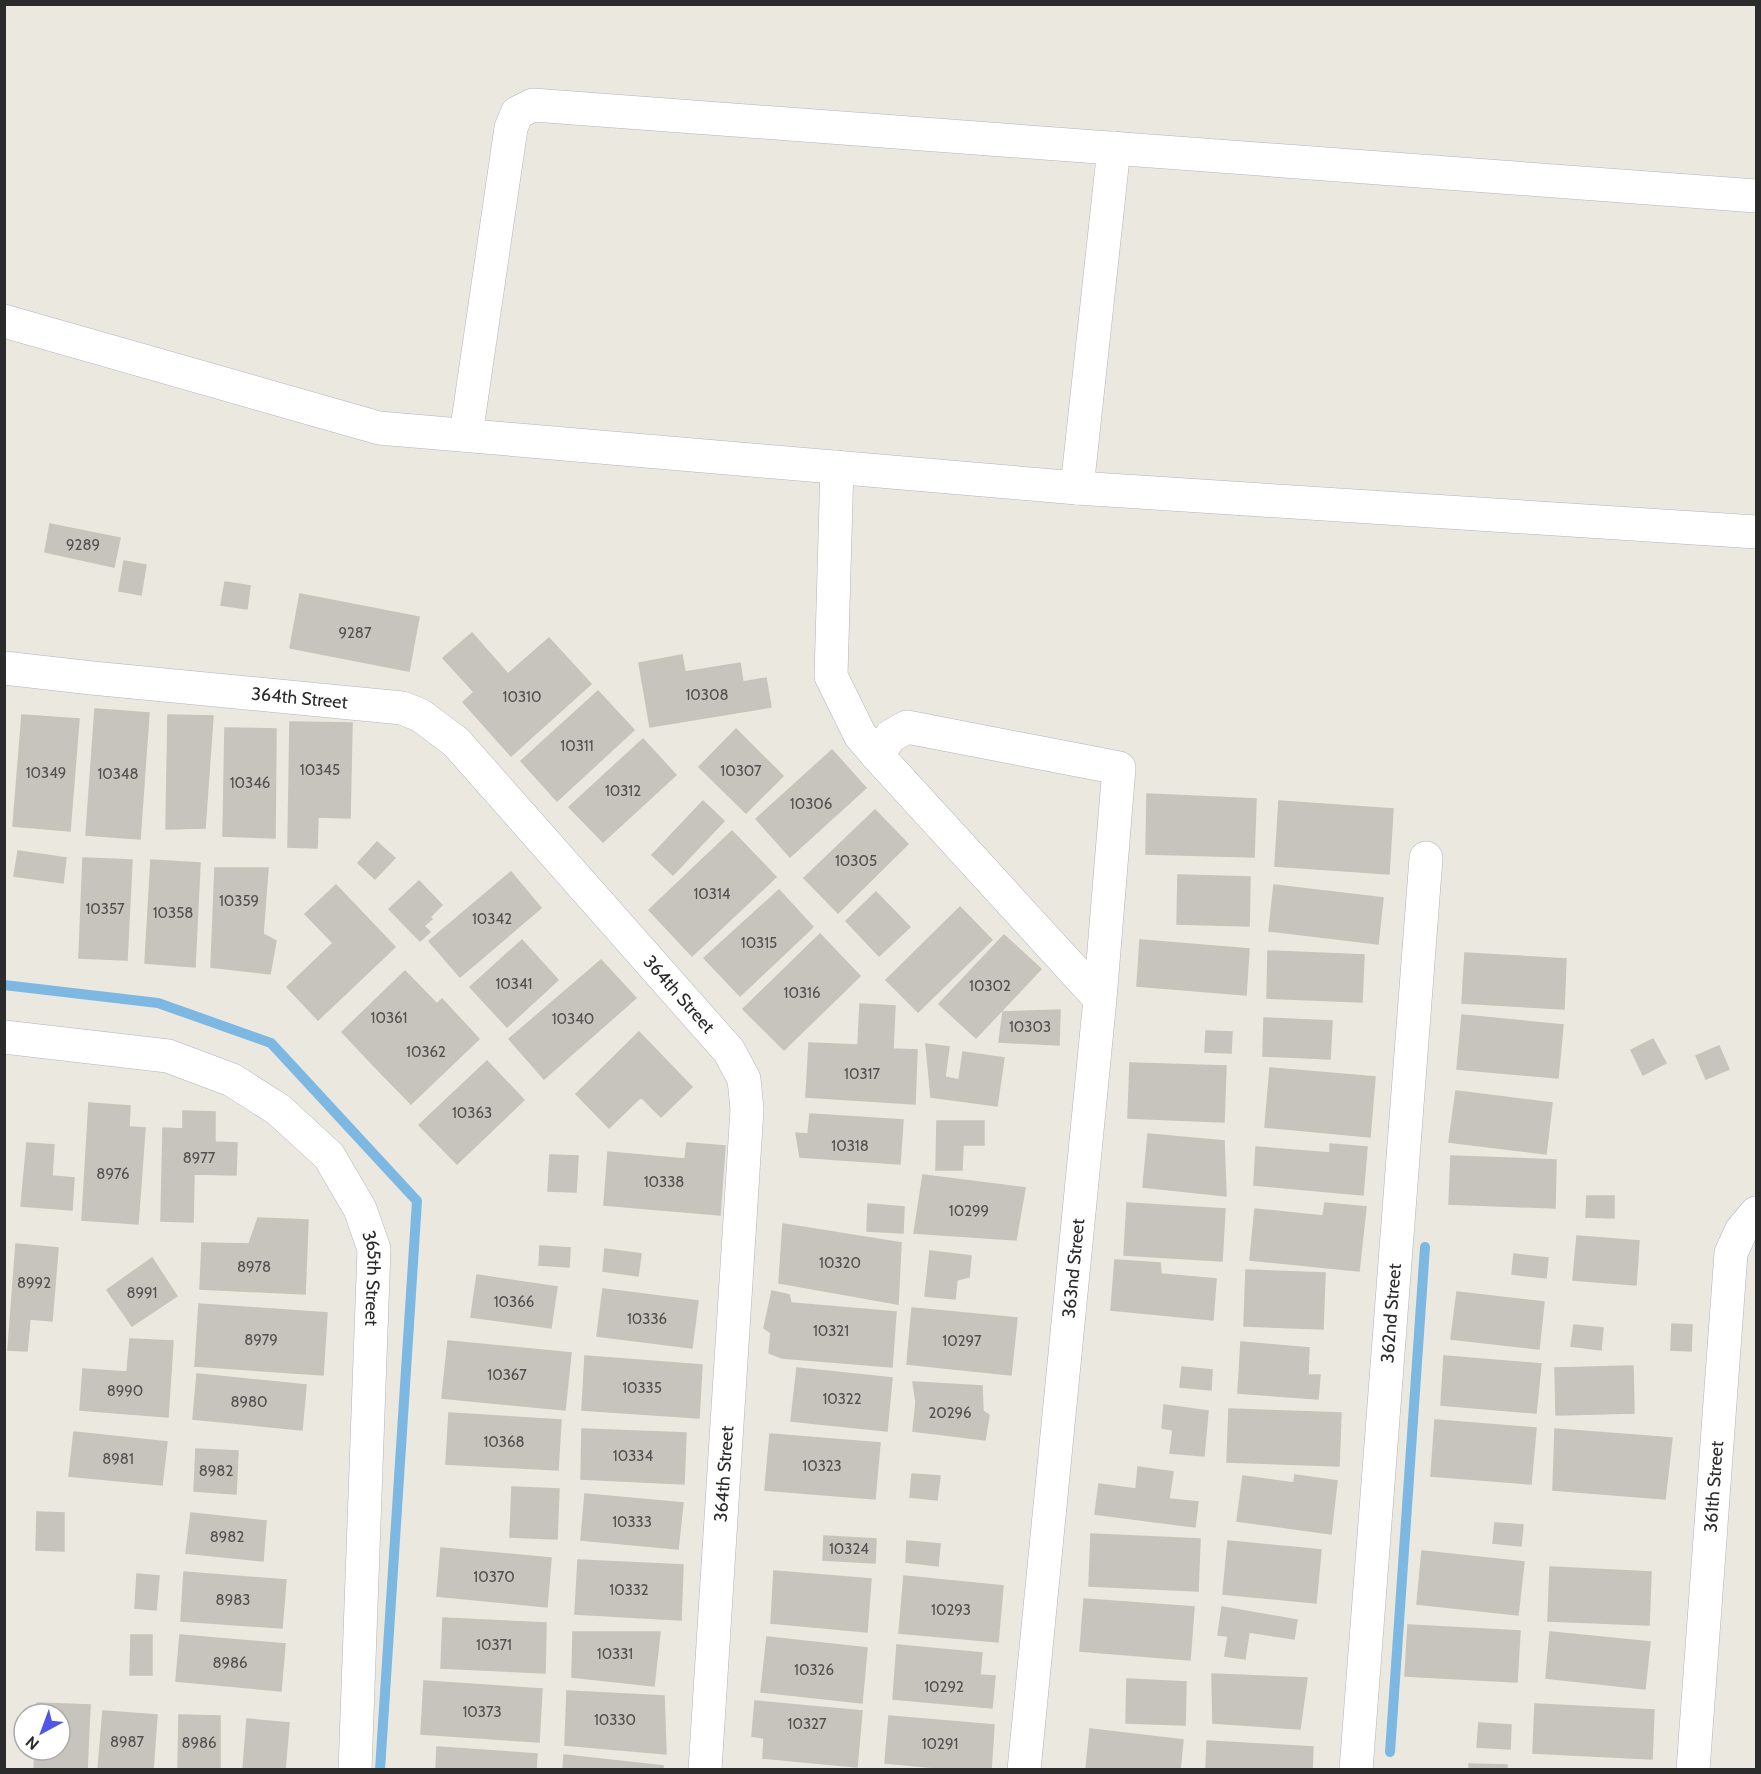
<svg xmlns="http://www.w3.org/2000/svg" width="1761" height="1774" viewBox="0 0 1761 1774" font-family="Cabin,sans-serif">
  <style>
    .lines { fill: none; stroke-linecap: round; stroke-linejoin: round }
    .stream { stroke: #7db8e2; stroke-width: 10 }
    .building { fill: #c7c4be; stroke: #c7c4b9; stroke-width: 1.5 }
    .minor-casing { stroke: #b2b3bd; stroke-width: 34 }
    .minor { stroke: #fff; stroke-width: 33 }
    .labels { text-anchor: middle; stroke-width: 4.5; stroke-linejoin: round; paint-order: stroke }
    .number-label { font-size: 15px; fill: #525150 }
    .street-label { font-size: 18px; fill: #2b2b2b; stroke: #fff }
  </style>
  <rect width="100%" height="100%" fill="#ebe8df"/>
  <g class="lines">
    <path class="stream" d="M4,985L158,1003L271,1043L417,1201L380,1770
      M1390,1752L1425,1247"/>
  </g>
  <path class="building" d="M50,524L120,538L114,567L45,552Z
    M124,561L146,565L141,595L119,591Z
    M225,582L250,586L247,609L221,605Z
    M300,594L419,617L409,671L290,648Z
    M472,633L508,674L549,638L591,684L511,756L463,702L474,692L443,658Z
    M682,655L685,672L740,663L743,682L766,678L771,707L650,727L639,663Z
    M598,691L634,730L557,801L521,761Z
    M95,709L149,713L140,839L86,835Z
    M22,715L79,719L70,831L13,826Z
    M168,715L213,716L205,828L166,829Z
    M290,722L352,723L350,818L318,817L317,848L288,847Z
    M225,728L276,729L275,838L223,836Z
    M736,729L783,776L746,813L699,767Z
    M643,739L676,775L603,842L569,807Z
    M832,750L866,788L790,857L756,819Z
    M1147,794L1256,799L1254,857L1146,854Z
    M703,801L724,821L673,875L652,855Z
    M1279,801L1393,809L1389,874L1275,866Z
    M875,810L908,844L838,913L804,878Z
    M732,831L776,877L692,956L649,910Z
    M377,842L395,858L375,879L358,863Z
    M18,851L66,858L63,883L14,876Z
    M83,858L132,860L127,960L79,958Z
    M151,860L200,863L195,967L145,963Z
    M215,868H268L263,934L276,941L270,974L211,967Z
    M511,872L541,908L460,977L429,941Z
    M1178,875L1250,877L1249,926L1177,924Z
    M419,881L442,905L430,917L432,919L424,926L430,932L420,941L389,909Z
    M336,885L395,947L318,1020L287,987L333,943L305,914Z
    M1274,885L1383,898L1378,944L1269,931Z
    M779,890L813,927L740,996L704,958Z
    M876,892L910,927L879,956L846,921Z
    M960,907L992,940L918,1012L886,980Z
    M820,934L860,976L784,1050L743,1009Z
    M1004,935L1041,969L976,1038L939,1004Z
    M522,940L558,980L507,1027L470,987Z
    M1140,940L1249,949L1246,995L1137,986Z
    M1268,951L1364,955L1362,1002L1267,998Z
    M1465,953L1566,959L1564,1009L1462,1003Z
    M601,960L636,998L544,1079L509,1039Z
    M405,971L437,1004L373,1065L342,1032Z
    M442,999L479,1039L411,1104L373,1065Z
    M860,1004L895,1006L893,1049L917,1050L915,1104L806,1097L809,1043L858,1045Z
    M1060,1010L1059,1045L999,1042L1003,1012Z
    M1462,1015L1563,1025L1558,1078L1457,1069Z
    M1264,1018L1332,1021L1330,1059L1263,1056Z
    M1206,1031L1232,1032L1231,1053L1205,1052Z
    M639,1032L692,1087L661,1117L641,1097L609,1128L576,1094Z
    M1653,1039L1666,1063L1643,1075L1631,1050Z
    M926,1044L949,1047L945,1077L959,1080L963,1052L1004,1058L997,1106L931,1097Z
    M1719,1046L1729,1069L1706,1079L1696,1056Z
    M487,1061L524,1100L457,1164L419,1125Z
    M1130,1063L1226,1066L1224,1122L1128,1118Z
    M1270,1068L1375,1077L1370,1137L1265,1127Z
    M1456,1091L1552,1103L1546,1154L1449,1142Z
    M89,1103L130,1106L129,1127L145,1128L138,1224L82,1220Z
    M183,1111L215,1112V1142L237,1143L236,1175L194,1174L193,1222L161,1221L163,1128L183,1129Z
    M810,1114L903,1120L900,1164L800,1157L796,1133L808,1134Z
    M937,1121H984V1145H963L962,1170H936Z
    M1148,1134L1224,1141L1226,1196L1143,1187Z
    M27,1143L54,1145L52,1176L74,1178L72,1210L21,1206Z
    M687,1143L725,1146L720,1215L604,1205L608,1152L685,1159Z
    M1330,1144L1367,1147L1363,1195L1254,1185L1256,1147L1330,1153Z
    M550,1155L578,1156L576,1192L548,1191Z
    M1451,1156L1556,1160L1555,1208L1449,1204Z
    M923,1175L1025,1188L1016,1240L914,1233Z
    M1587,1196H1614V1218L1586,1217Z
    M1127,1203L1225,1209L1222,1261L1124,1255Z
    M1325,1203L1366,1207L1359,1271L1250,1260L1255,1209L1323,1216Z
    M868,1204L904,1207L903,1233L867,1231Z
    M258,1218L308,1220L305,1294L200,1289L202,1243L249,1244Z
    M783,1224L901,1243L898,1304L779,1283Z
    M1577,1236L1639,1241L1636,1285L1573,1280Z
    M16,1244L58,1248L52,1321L30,1319L27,1351L8,1350Z
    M540,1246L570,1248L569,1267L539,1265Z
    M605,1249L641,1254L638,1276L603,1271Z
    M930,1251L971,1256L969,1277L957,1280L955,1299L925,1296Z
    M1514,1254L1548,1258L1546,1278L1512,1274Z
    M152,1258L177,1296L132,1326L107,1290Z
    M1115,1260L1160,1263L1161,1274L1216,1279L1213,1320L1111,1310Z
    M1246,1270L1325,1273L1323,1329L1244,1326Z
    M477,1275L557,1287L551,1328L471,1317Z
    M603,1289L698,1301L692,1348L597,1336Z
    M772,1291L789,1295L791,1303L896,1312L892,1367L782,1358L769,1353L771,1333L764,1328Z
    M1457,1292L1544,1302L1539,1349L1451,1339Z
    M199,1304L327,1313L323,1375L195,1366Z
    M912,1308L1017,1318L1011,1375L907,1364Z
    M1672,1324L1692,1325L1691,1351L1671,1350Z
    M1574,1325L1603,1328L1601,1350L1571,1346Z
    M130,1339L173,1341L168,1417L80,1410L83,1369L127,1372Z
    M448,1341L571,1353L565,1410L442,1398Z
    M1241,1342L1309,1348L1308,1375H1320L1318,1399L1238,1393Z
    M585,1356L702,1365L699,1418L582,1410Z
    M1444,1356L1541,1364L1536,1413L1441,1405Z
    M1633,1366L1634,1413L1556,1415L1555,1368Z
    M1182,1367L1212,1370L1211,1390L1180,1387Z
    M797,1368L892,1378L887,1431L791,1421Z
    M197,1374L306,1385L302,1430L193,1419Z
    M913,1382L982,1386L983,1411L989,1415L985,1440L913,1431L916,1402Z
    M1164,1405L1208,1411L1204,1456L1170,1453L1173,1430L1162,1428Z
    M1229,1409L1341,1413L1339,1466L1227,1462Z
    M449,1413L561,1420L558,1470L446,1464Z
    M1435,1420L1536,1428L1531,1484L1431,1476Z
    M582,1429L686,1433L684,1484L581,1479Z
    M1555,1429L1672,1438L1665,1499L1553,1490Z
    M74,1432L167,1442L162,1485L69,1476Z
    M770,1434L880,1443L875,1499L765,1490Z
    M196,1449L238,1451L236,1494L194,1491Z
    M1138,1467L1173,1472L1169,1499L1198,1502L1195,1527L1095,1514L1099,1484L1136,1489Z
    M912,1474L940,1476L937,1500L910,1497Z
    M1295,1475L1337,1481L1331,1534L1237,1521L1243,1476L1294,1483Z
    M512,1487L559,1489L557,1539L510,1537Z
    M585,1494L683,1503L678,1549L581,1540Z
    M37,1512L64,1513V1551L36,1550Z
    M191,1513L266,1521L263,1561L186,1553Z
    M1495,1523L1523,1525L1521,1546L1493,1543Z
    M1091,1534L1200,1539L1198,1591L1089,1586Z
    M824,1536L876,1539L875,1563L823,1560Z
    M907,1541L940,1544L938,1566L906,1562Z
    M1228,1541L1321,1550L1316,1603L1223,1594Z
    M441,1548L551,1558L547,1607L437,1596Z
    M1422,1551L1524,1562L1518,1615L1417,1604Z
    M578,1560L683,1565L681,1620L575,1614Z
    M1550,1567L1651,1572L1649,1625L1548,1621Z
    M774,1571L871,1579L867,1632L771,1623Z
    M184,1572L286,1580L282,1628L181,1621Z
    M137,1574L159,1576L156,1610L135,1608Z
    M904,1576L1003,1586L998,1642L899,1633Z
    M1084,1599L1194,1607L1190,1660L1080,1651Z
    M1222,1607L1297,1620L1294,1639L1249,1632L1245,1659L1225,1656L1228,1636L1218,1635Z
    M443,1618L546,1623L545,1673L441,1668Z
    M1408,1625L1520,1631L1517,1682L1405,1676Z
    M573,1632H660L654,1686L572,1677Z
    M1550,1632L1650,1642L1645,1689L1546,1678Z
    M131,1635H152V1675H130Z
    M180,1635L285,1644L281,1691L176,1681Z
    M767,1637L867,1648L862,1703L761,1692Z
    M897,1645L982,1653L980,1675L995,1676L992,1708L893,1699Z
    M1212,1674L1307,1678L1300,1729L1213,1723Z
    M1127,1679L1186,1682L1185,1725L1126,1723Z
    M424,1681L542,1689L539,1742L421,1734Z
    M567,1691L664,1696L666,1754L565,1745Z
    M755,1701L862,1711L857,1767L763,1758L764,1738L752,1736Z
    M37,1703L90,1705L87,1770H34L35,1750H60V1714H36Z
    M1535,1704L1654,1710L1652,1759L1533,1753Z
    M103,1711L157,1715L153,1770H98Z
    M179,1715L220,1716V1770H178Z
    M889,1716L994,1725L991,1770H962L885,1763Z
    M247,1719L289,1723L285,1770H243Z
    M1479,1723L1511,1725L1510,1749L1477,1747Z
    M1090,1729L1183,1740L1180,1770H1086Z
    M1207,1741L1313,1747L1312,1770H1206Z
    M437,1747L537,1754L536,1770H436Z
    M564,1755L663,1766V1770H563Z
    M1469,1764L1507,1765V1770H1469Z"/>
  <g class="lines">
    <g class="minor-casing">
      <g id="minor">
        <path d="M4,321L379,428L1077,488L1756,532"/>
        <path d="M466,435L511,128L517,113L533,105L1756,196"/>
        <path d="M837,467L831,676L860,735L877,755"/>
        <path d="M1077,488L1114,148"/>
        <path id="s1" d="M4,668L92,678L402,708L420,715L456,742L729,1051L744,1079L747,1109L705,1770"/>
        <path id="s2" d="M4,1037L168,1056L232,1080L279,1110L329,1156L360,1209L374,1249L355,1770"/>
        <path id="s3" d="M1024,1770L1100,999L1119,768L907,727L891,736L877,755L1100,999"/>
        <path id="s4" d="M1356,1770L1426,858"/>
        <path id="s5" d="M1693,1770L1731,1253L1741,1231L1756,1213"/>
      </g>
    </g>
    <use href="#minor" class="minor"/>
  </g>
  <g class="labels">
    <g class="number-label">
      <text x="83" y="550">9289</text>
      <text x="355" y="638">9287</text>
      <text x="707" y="700">10308</text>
      <text x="522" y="702">10310</text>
      <text x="577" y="751">10311</text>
      <text x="320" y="775">10345</text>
      <text x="741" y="776">10307</text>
      <text x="46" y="778">10349</text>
      <text x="118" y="779">10348</text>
      <text x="250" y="788">10346</text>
      <text x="623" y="796">10312</text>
      <text x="811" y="809">10306</text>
      <text x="856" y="866">10305</text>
      <text x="712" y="899">10314</text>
      <text x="239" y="906">10359</text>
      <text x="105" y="914">10357</text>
      <text x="173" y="918">10358</text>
      <text x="492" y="924">10342</text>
      <text x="759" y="948">10315</text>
      <text x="514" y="989">10341</text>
      <text x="990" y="991">10302</text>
      <text x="802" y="998">10316</text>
      <text x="389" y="1023">10361</text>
      <text x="573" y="1024">10340</text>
      <text x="1030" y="1032">10303</text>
      <text x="426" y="1057">10362</text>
      <text x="862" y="1079">10317</text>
      <text x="472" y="1118">10363</text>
      <text x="850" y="1151">10318</text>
      <text x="199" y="1163">8977</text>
      <text x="113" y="1179">8976</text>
      <text x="664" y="1187">10338</text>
      <text x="969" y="1216">10299</text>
      <text x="840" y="1268">10320</text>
      <text x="254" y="1272">8978</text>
      <text x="34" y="1288">8992</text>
      <text x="142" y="1298">8991</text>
      <text x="514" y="1307">10366</text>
      <text x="647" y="1324">10336</text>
      <text x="831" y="1336">10321</text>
      <text x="261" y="1345">8979</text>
      <text x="962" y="1346">10297</text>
      <text x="507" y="1380">10367</text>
      <text x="642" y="1393">10335</text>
      <text x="125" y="1396">8990</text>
      <text x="842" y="1404">10322</text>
      <text x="249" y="1407">8980</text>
      <text x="950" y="1418">20296</text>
      <text x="504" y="1447">10368</text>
      <text x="633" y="1461">10334</text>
      <text x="118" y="1464">8981</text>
      <text x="822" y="1471">10323</text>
      <text x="216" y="1476">8982</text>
      <text x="632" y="1527">10333</text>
      <text x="227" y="1542">8982</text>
      <text x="849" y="1554">10324</text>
      <text x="494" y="1582">10370</text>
      <text x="629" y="1595">10332</text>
      <text x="233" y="1605">8983</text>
      <text x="951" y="1615">10293</text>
      <text x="494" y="1650">10371</text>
      <text x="615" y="1659">10331</text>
      <text x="230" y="1668">8986</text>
      <text x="814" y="1675">10326</text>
      <text x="944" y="1692">10292</text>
      <text x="482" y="1717">10373</text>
      <text x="615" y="1725">10330</text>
      <text x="807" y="1729">10327</text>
      <text x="127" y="1747">8987</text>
      <text x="199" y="1748">8986</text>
      <text x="940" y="1749">10291</text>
    </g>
    <g class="street-label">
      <text dy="6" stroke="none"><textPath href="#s1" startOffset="297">364th Street</textPath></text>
      <text dy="6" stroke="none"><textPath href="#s1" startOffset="801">364th Street</textPath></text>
      <text dy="6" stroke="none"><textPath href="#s3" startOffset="504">363nd Street</textPath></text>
      <text dy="6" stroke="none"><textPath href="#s2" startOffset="490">365th Street</textPath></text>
      <text dy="6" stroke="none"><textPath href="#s4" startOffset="458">362nd Street</textPath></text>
      <text transform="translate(724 1474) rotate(-86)" y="6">364th Street</text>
      <text dy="6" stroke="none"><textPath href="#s5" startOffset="284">361th Street</textPath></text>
    </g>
  </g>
  <rect width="1761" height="1774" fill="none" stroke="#2b2b2b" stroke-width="12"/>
  <g transform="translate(42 1732) rotate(221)"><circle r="28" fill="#ffffff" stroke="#aaaaaa" stroke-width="1.5"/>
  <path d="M0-4.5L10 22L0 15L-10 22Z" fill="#5156e6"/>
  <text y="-9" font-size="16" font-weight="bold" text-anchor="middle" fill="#2b2b2b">N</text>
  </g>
</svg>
